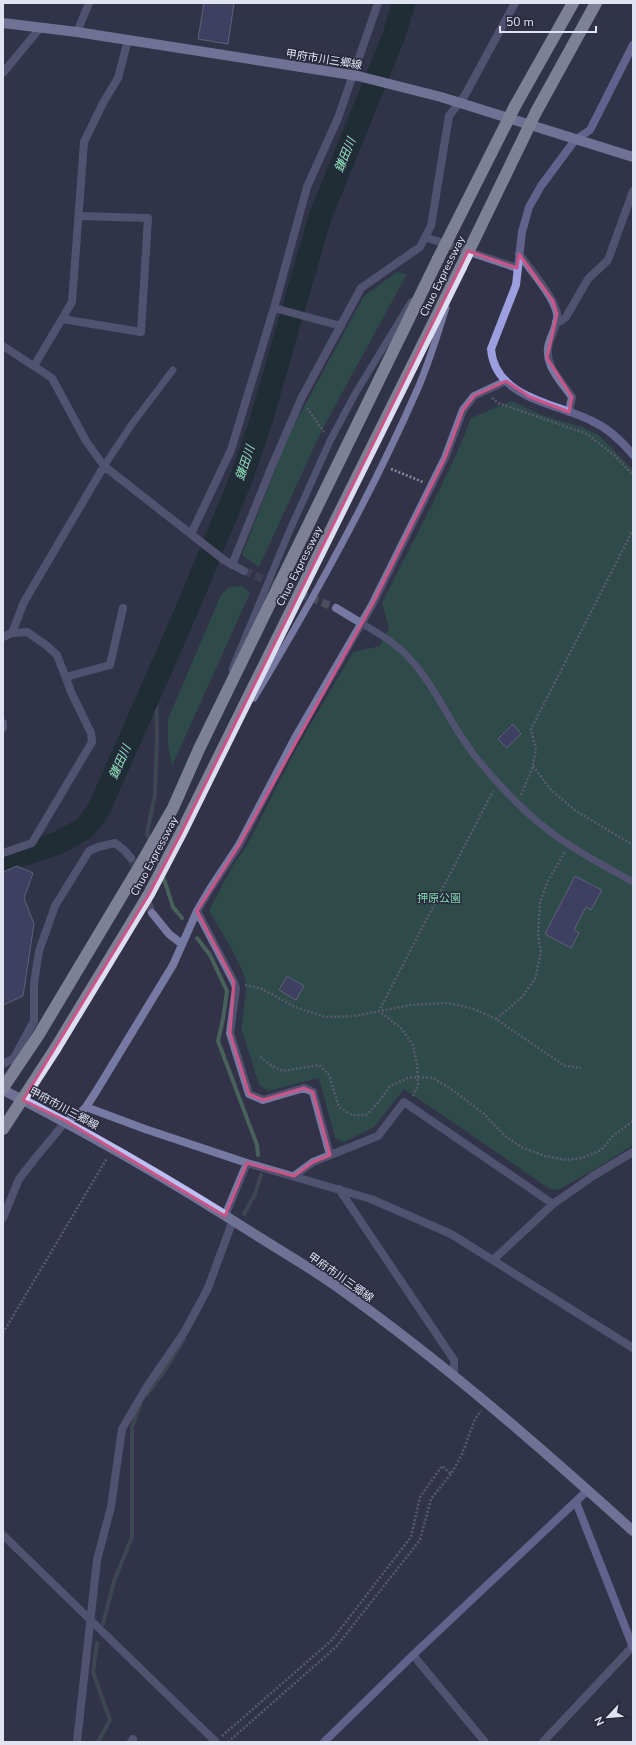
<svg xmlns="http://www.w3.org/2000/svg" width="636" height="1745" viewBox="0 0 636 1745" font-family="'Nunito Sans','Noto Sans JP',sans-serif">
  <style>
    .green { fill: #2b664b }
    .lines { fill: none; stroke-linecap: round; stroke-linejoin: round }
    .stream { stroke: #49615b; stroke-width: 4 }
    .river { stroke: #08291b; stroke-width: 23 }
    .building { fill: #4f5080; stroke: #9799b2 }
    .street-tunnel { stroke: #4c4d61; stroke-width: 8; stroke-dasharray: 8 4; stroke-linecap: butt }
    .path { stroke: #88899a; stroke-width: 2.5; stroke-dasharray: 2 2; stroke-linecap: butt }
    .lane { stroke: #7679a1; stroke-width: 7 }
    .street { stroke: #7679a1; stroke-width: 8 }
    .secondary { stroke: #9b9edf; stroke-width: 8 }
    .primary { stroke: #bbbff1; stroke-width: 10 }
    .highway { stroke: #dcdef2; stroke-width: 12 }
    .highway-bridge { stroke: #dcdef2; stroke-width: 12 }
    .marked { fill: none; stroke: #c58; stroke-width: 3; stroke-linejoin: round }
    .labels { text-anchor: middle; stroke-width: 3; stroke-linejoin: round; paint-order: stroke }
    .street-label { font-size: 11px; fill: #e2e3f0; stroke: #28293d }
    .park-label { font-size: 11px; fill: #80daae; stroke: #28293d }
    .water-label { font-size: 12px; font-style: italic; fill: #8ae4b7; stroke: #28293d }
  </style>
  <rect width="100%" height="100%" fill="#323348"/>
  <path class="green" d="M397,272L407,274L323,428L259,567L242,555L288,436L364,296Z
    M512,401L541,415L582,427L600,436L633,470V1145L597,1168L558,1190L550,1189L404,1089L374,1127L344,1142L335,1138L319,1078L268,1091L259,1085L242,1030C241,1015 247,1000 246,984C246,970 217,925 209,910L233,865L246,847L295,751L353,652L380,646L389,628L382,603C412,541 447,482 471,418Z
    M242,586L250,593L172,766L168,744V719L221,595L229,587Z"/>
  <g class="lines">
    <path class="stream" d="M156,683L157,736L155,794L147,833L160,867
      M162,873L173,907L182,918
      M197,938L210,955L227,991L223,1019L218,1041L257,1145L258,1155
      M244,1214L255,1194L261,1175
      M147,1394L165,1370L184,1339
      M103,1624L114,1581L132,1537V1427L140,1405
      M97,1643L93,1672L110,1720L98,1742"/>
    <path class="river" d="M3,861L58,843L85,828L99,809L185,614L243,474L260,424L320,217L393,38L404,3"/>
  </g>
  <path class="building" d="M204,3H234L228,44L198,39Z
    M513,724L521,734L507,748L498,739Z
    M17,866L33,873L24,898L34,924L23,996L3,1005V872Z
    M575,876L602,890L591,910L586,907L574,930L579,933L571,948L545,934Z
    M287,976L304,986L296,1000L279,990Z"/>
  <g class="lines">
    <path class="street-tunnel" d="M244,571L336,608
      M131,858L152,913"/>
    <path class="path" d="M492,398L498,403L587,434L615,456L633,475
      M307,408L324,432
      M391,469L423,482
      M533,766L551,790L576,811L633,845
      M521,795L532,769L536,750L531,729L633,530
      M245,985L262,989L295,1007L326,1017L355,1016L411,1005L448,1003L474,1009L496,1019L565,1066L581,1068
      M496,1019L522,997L535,979L541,952L538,935L540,902L548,881L565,852
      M260,1057L272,1066L283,1071L319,1065L329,1075L339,1107L352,1115H366L378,1103L390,1086L408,1078L418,1077L433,1078L454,1091L484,1114L505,1136L521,1147L545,1156L566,1160L582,1158L601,1150L613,1136L633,1121
      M413,1096L418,1085L417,1065L413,1045L401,1028L379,1011L493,791
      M3,1333L107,1158
      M222,1736L332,1640L411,1537L420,1497L442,1466L451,1474
      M228,1742L336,1647L420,1540L431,1499L451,1474L462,1454L475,1419L481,1411"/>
    <path class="lane" d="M104,466L132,424L173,370
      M361,623C378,633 396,643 410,659C438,689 452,730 479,761C498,784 520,808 543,826C570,848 603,865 633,882
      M232,669L289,532L330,441L355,394L411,302
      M254,698C314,598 371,496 418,388C429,363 437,335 446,308"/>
    <path class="street" d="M77,32L89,3
      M3,73L40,28
      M425,237L517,268
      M519,254C529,268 555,298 557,314C558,323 553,332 550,340C541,362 560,380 572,397L569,412
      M274,308L341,326
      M62,319L141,332L148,218L79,216
      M556,322L561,321L566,317L588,279L608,260L633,191
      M3,346L52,378L86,441L104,466L224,560L244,571
      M34,366L72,302L84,142L103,103L118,78L128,40
      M191,534L231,450L274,308L307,187L338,118L378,3
      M232,565L272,466L301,399L361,288L420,247L431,226L449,116L465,95L515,3
      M336,608L361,623
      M3,637L12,633L24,602L104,466
      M66,677L110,665L123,608
      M3,723V728
      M3,853L32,843L92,742L91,733L72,694L57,655L46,645L27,632L12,633
      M197,911L234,982L236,988L230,1033L249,1094L263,1100L304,1088L313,1092L330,1155
      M152,913L169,934L182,944
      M3,1062L5,1063L14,1058L34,1021V983L39,951L55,906L89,851L98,847L115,843L124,850L131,858
      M86,1107L145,1129L247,1163L371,1199L451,1234L633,1348
      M294,1176L313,1162L378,1136L404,1102L553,1204
      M339,1189L454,1360V1376
      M225,1216L247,1163
      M3,1218L19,1179L33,1161L66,1121L78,1115L86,1107L97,1090L173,965L197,911L210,889L239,845L295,738L372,605L445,458L463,410L474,396L506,381
      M493,1260L553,1204L593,1176L633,1152
      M3,1535L216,1742
      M413,1655L485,1742
      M77,1742L97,1560L111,1507L122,1429L148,1385L185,1331L208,1288L233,1220
      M131,1742L133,1739
      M543,1742L633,1646"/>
    <path class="secondary" d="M633,45L590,130L575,140L541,186L529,207L522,232L516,285L491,349C495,398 555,403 590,420C608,428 621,440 633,455
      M576,1502L633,1647
      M324,1742L413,1655L588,1490"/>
    <path class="primary" d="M3,23L77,32L358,76L441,97L633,157
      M3,1090C91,1134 176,1184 259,1237C286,1254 314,1270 340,1289C444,1363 539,1446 633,1531"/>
    <path class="highway" d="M515,106L573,3
      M536,112L596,3
      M55,1049L149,894L181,833L461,267
      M3,1088L38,1036L139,867L173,808L199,749L438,259"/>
    <path class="highway-bridge" d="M438,259L515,106
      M461,267L536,112
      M3,1129L55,1049"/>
  </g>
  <path d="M0 0H636V1745H0ZM468,251L517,268L519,254L553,301L557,314L547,358L572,397L569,412L530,397L506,381L474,396L463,410L445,458L372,605L239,845L197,911L234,982L230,1033L249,1094L263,1100L304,1088L313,1092L330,1155L313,1162L294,1176L247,1163L225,1216L66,1121L23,1100L149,894L181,833Z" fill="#323348" fill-opacity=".55" fill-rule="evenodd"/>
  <path class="marked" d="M468,251L517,268L519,254L553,301L557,314L547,358L572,397L569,412L530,397L506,381L474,396L463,410L445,458L372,605L239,845L197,911L234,982L230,1033L249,1094L263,1100L304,1088L313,1092L330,1155L313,1162L294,1176L247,1163L225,1216L66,1121L23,1100L149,894L181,833Z"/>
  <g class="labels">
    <g class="street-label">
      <text transform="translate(324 59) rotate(9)" y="4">甲府市川三郷線</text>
      <text transform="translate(442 276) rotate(-64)" y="4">Chuo Expressway</text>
      <text transform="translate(299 566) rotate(-63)" y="4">Chuo Expressway</text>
      <text transform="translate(154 856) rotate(-62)" y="4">Chuo Expressway</text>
      <text transform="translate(64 1108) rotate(28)" y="4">甲府市川三郷線</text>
      <text transform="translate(341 1277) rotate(35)" y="4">甲府市川三郷線</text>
    </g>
    <g class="park-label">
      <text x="439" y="902">押原公園</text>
    </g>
    <g class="water-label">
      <text transform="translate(345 155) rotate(-68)" y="4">鎌田川</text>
      <text transform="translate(245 463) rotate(-72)" y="4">鎌田川</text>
      <text transform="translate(120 762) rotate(-66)" y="4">鎌田川</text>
    </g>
  </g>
  <rect width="636" height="1745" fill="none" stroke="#e2e3f0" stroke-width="8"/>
  <g transform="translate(608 1717) rotate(244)" stroke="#28293d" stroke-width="3" paint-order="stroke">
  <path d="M0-3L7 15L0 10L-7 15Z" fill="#e2e3f0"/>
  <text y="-6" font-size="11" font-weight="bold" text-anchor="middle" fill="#e2e3f0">N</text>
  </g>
  <path d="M500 26v6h96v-6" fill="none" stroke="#e2e3f0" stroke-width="2"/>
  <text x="506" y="26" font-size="12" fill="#e2e3f0" stroke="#28293d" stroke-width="3" paint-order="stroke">50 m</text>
</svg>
